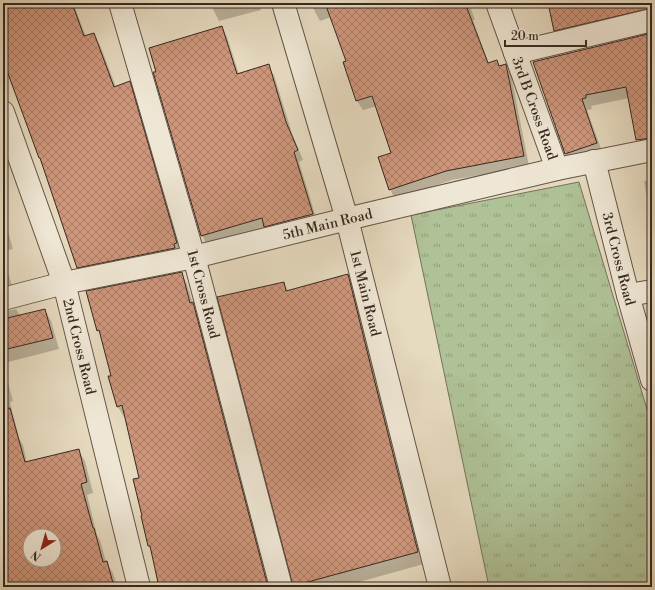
<svg xmlns="http://www.w3.org/2000/svg" width="655" height="590" viewBox="0 0 655 590" font-family="'Libre Bodoni',serif">
  <style>
    .park { fill: url(#park-tufts); stroke: #73745b }
    .shadow { fill: #0003; fill-rule: evenodd }
    .building { fill: url(#building-cross-hatch); stroke: #372820; fill-rule: evenodd }
    .lines { fill: none; stroke-linecap: round; stroke-linejoin: round }
    .minor-casing { stroke: #635448; stroke-width: 24 }
    .tertiary-casing { stroke: #635448; stroke-width: 24 }
    .minor { stroke: #efe7d5; stroke-width: 22 }
    .tertiary { stroke: #efe7d5; stroke-width: 22 }
    .labels { text-anchor: middle; stroke-width: 3; stroke-linejoin: round; paint-order: stroke }
    .street-label { font-size: 14px; fill: #372820; stroke: #efe7d5 }
  </style>
  <defs>
    <pattern id="park-tufts" width="24" height="20" patternUnits="userSpaceOnUse"><rect width="24" height="20" fill="#afc196"/><path d="M3 7l-1-3M5 7V3M7 7l1-3M15 17l-1-3M17 17v-4M19 17l1-3" fill="none" stroke="#8f9d7a"/></pattern>
    <pattern id="building-cross-hatch" width="8" height="8" patternUnits="userSpaceOnUse"><rect width="8" height="8" fill="#ce967b"/><path d="M0 0l8 8M0 8l8-8" fill="none" stroke="#a87a64"/></pattern>
  </defs>
  <rect width="100%" height="100%" fill="#e6dabf"/>
  <filter id="stains"><feTurbulence type="fractalNoise" baseFrequency=".005" numOctaves="4"/><feColorMatrix values="0 0 0 0 .2 0 0 0 0 .09 0 0 0 0 .02 0 0 0 .5 -.17"/></filter>
  <radialGradient id="worn" r=".72"><stop offset=".6" stop-color="#630" stop-opacity="0"/><stop offset="1" stop-color="#630" stop-opacity=".3"/></radialGradient>
  <path class="park" d="M579,182L652,426V587H489L411,215Z"/>
  <path class="shadow" d="M3,3H77L74,5L86,37L93,34L100,45L116,87L129,82L136,93L183,254L85,279L78,267L42,161L8,72L3,62Z
    M211,3H259L261,10L219,21L213,9Z
    M311,3H469L475,20H473L489,64L497,61L500,66L505,65L511,75L529,166L452,180L395,199L390,189L392,153L377,106L363,110L357,101L344,63L347,62L331,17L320,21L315,12Z
    M549,3H652V19L561,41L555,30Z
    M222,27L227,37L239,74L268,66L274,75L292,133L303,160L299,162L318,224L271,236L266,228L207,245L202,235Z
    M652,34V143L642,145L636,134L629,98L591,106L592,109L587,110L603,154L572,164L566,154L534,62Z
    M652,180V226L644,181Z
    M3,215L13,249L3,251Z
    M3,256L15,296L3,300Z
    M181,273L187,284L193,304L198,314L271,587H158V586L160,585L152,550L149,546L143,517L141,478L126,416L124,417L118,407L112,376L101,335L98,330Z
    M347,275L354,287L424,564L341,587H295L219,297L284,283L289,292Z
    M16,309L20,316L45,310L51,321L59,349L4,363L3,365L13,401L10,402L19,438L23,445L27,463L78,450L85,461L93,493L87,495L97,535L100,540L106,562L113,573L117,587H3V312ZM30,536H54V560H30Z"/>
  <path class="building" d="M3,3H72L84,36L94,33L114,87L130,81L177,243L174,244L175,248L77,268L40,158H39L3,60Z
    M325,3H465L488,63L497,60L499,66L506,64L524,156L446,171L389,190L378,157L391,153L372,96L356,101L343,62L346,61Z
    M548,3H652V8L554,31Z
    M222,26L237,74L269,64L286,122L298,150L294,152L313,214L264,227L262,218L201,236L153,72H156L149,48Z
    M652,33V138L636,140L626,87L586,95V98L582,99L597,143L565,154L533,62Z
    M182,272L190,303L193,302L268,587H159L150,546H148L141,516H142L133,479L139,478L122,405L117,407L108,376H111L99,330L97,331L86,291Z
    M348,274L371,367L418,552L293,586L217,297L284,282L286,291Z
    M45,309L53,338L3,350V319Z
    M10,408L25,462L79,449L87,482L81,484L93,528H94L103,562L107,561L114,587H3V409ZM30,536H54V560H30Z"/>
  <g class="lines">
    <g class="minor-casing">
      <g id="minor">
        <path id="s1" d="M120,3L194,257L281,587"/>
        <path id="s2" d="M497,3L557,169"/>
        <path d="M515,53L652,20"/>
        <path id="s3" d="M3,112L64,283L139,587"/>
        <path id="s4" d="M594,161L628,295L652,380"/>
        <path d="M628,295L652,291"/>
        <path id="s5" d="M3,299L64,283L194,257L347,219L557,169L652,150"/>
      </g>
    </g>
    <g class="tertiary-casing">
      <g id="tertiary">
        <path id="s6" d="M283,3L347,219L440,587"/>
      </g>
    </g>
    <use href="#minor" class="minor"/>
    <use href="#tertiary" class="tertiary"/>
  </g>
  <g class="labels">
    <g class="street-label">
      <text dy="5" stroke="none"><textPath href="#s2" startOffset="112">3rd B Cross Road</textPath></text>
      <text dy="5" stroke="none"><textPath href="#s5" startOffset="333">5th Main Road</textPath></text>
      <text dy="5" stroke="none"><textPath href="#s4" startOffset="101">3rd Cross Road</textPath></text>
      <text dy="5" stroke="none"><textPath href="#s1" startOffset="303">1st Cross Road</textPath></text>
      <text dy="5" stroke="none"><textPath href="#s6" startOffset="302">1st Main Road</textPath></text>
      <text dy="5" stroke="none"><textPath href="#s3" startOffset="247">2nd Cross Road</textPath></text>
    </g>
  </g>
  <rect width="655" height="590" fill="none" stroke="#e6dabf" stroke-width="16"/>
  <rect x="4" y="4" width="647" height="582" fill="none" stroke="#372820" stroke-width="2"/>
  <rect x="8" y="8" width="639" height="574" fill="none" stroke="#372820"/>
  <g transform="translate(42 548) rotate(217)"><circle r="19" fill="#efe7d5" stroke="#a59b8d"/>
  <path d="M0-3L7 15L0 10L-7 15Z" fill="#8f2418"/>
  <text y="-6" font-size="11" font-weight="bold" text-anchor="middle" fill="#372820">N</text>
  </g>
  <path d="M505 40v6h81v-6" fill="none" stroke="#372820" stroke-width="2"/>
  <text x="511" y="40" font-size="12" fill="#372820" stroke="#efe7d5" stroke-width="3" paint-order="stroke">20 m</text>
  <rect width="100%" height="100%" filter="url(#stains)"/>
  <rect width="100%" height="100%" fill="url(#worn)"/>
</svg>
